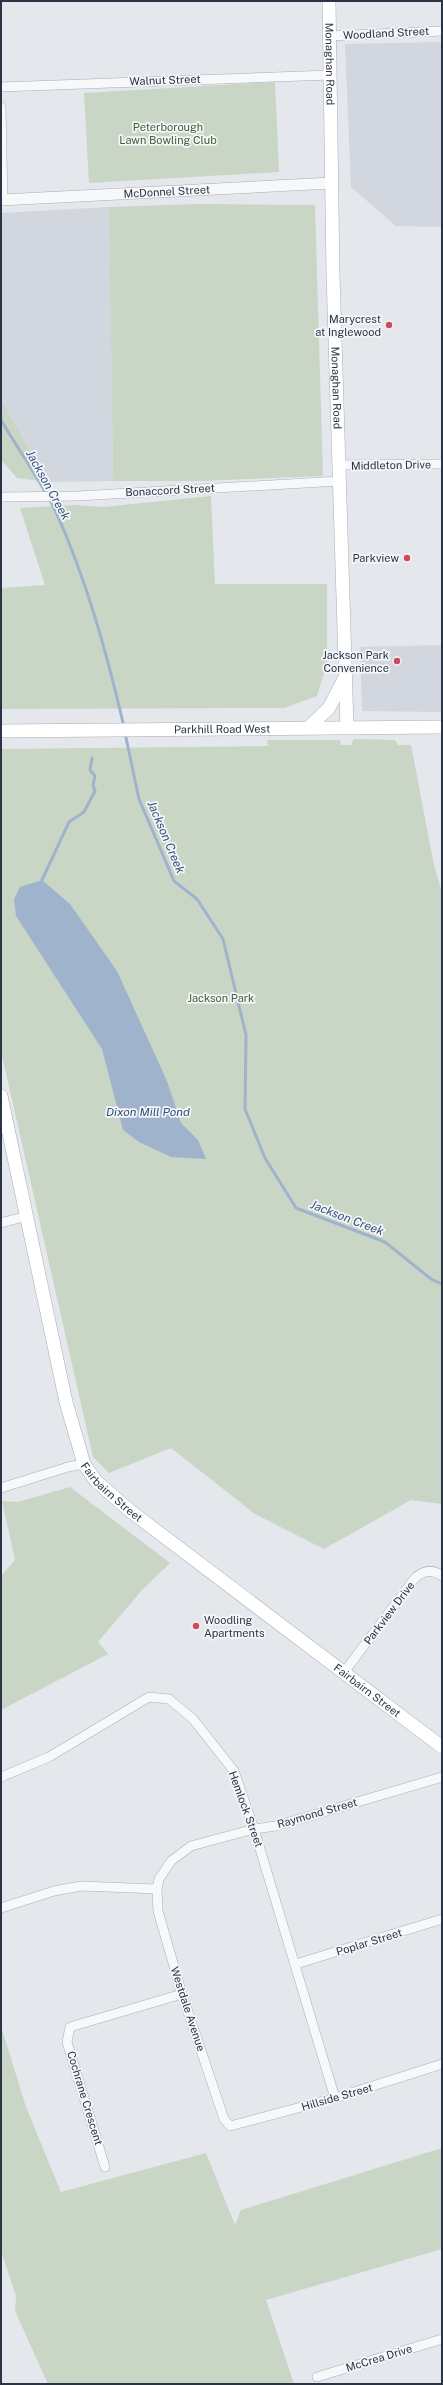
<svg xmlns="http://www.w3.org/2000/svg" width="443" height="2385" viewBox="0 0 443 2385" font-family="'Public Sans',sans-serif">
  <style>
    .built { fill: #d2d6de }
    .green { fill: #c9d6c5 }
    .water { fill: #9fb4cc }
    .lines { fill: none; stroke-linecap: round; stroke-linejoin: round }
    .stream { stroke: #9fb4cc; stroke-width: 3 }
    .minor-casing { stroke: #a9aeb7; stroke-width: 10 }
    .tertiary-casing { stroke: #a9aeb7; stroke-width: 12 }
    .secondary-casing { stroke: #a9aeb7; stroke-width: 14 }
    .minor { stroke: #f7f8fa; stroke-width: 9 }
    .tertiary { stroke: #f7f8fa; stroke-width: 11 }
    .secondary { stroke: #fff; stroke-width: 13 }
    .poi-dot { fill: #d1495b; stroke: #f4f6f9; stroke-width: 1.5 }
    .labels { text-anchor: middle; stroke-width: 3.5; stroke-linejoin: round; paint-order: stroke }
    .street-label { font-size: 11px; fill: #2b3445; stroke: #f4f6f9 }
    .park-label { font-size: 11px; fill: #3f6138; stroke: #f4f6f9 }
    .poi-label { font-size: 11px; fill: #2b3445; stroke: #f4f6f9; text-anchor: end }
    .water-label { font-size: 12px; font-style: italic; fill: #34527a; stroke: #f4f6f9 }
  </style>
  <rect width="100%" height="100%" fill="#e4e7ec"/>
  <path class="built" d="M442,42V227L396,226L351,187L345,44Z
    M109,207L113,481L48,482L1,402V213Z
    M442,645V712L362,711L360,647Z"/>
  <path class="green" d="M275,82L279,172L89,183L84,93Z
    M198,204L315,205L323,476L201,481H113L109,207Z
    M1,402L5,407L48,482L17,478L1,460Z
    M211,496L215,584H327V663L317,696L284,708L1,709V588L45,585L20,508L74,505L103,507Z
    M354,739L395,740L398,745H411L434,865L442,892V1504L411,1500L324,1549L255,1514L171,1448L109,1473L93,1457L1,1051V749L268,746L267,740H340L341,745H351Z
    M70,1487L170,1563L142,1590L98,1642L108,1654L1,1710V1576L15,1560L2,1501L18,1502Z
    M1,2026L26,2107L61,2192L206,2153L235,2225L241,2210L442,2148V2249L266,2300L294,2384H48L15,2311L16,2296L1,2251Z"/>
  <path class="water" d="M42,880L70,904L117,971L167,1081L181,1123L198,1140L206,1159L171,1157L139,1142L123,1130L102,1049L16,916L14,899L20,887Z"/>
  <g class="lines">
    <path class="stream" d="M1,420C19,451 41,481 56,512C87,581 107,654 124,727
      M125,733L139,799L174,881L197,899L223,939L246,1035L245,1109L265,1158L296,1208L385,1242L431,1279L442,1284
      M42,880L69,822L84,812L95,791L93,785L95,776L90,770L92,758"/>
    <g class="minor-casing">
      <path id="minor" d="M330,36L442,31
        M1,87L330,75
        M1,107L3,200
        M339,465L442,464
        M1,497L78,496L340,481
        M1,1223L27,1216
        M1,1488L68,1467L84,1464
        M345,1671L415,1578C423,1571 432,1568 442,1576
        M1,1777L49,1757L149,1697L169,1699L193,1719L234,1771L254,1829L335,2098
        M442,1777L276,1826L254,1829L191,1846L171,1861L159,1879L157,1889L158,1911L182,1994L224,2119L230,2126L335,2098L442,2064
        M1,1908L54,1891L81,1886L157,1889
        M296,1964L442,1919
        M105,2167L67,2042L70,2027L182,1994
        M317,2377L442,2339"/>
    </g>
    <g class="tertiary-casing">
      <g id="tertiary">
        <path id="s1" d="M1,200L332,183"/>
      </g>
    </g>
    <g class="secondary-casing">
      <g id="secondary">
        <path id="s2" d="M329,1L333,274L347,727"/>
        <path d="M309,727L329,708L344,679"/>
        <path id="s3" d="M1,731L442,727"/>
        <path id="s4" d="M1,1096L66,1402L84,1464L96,1481L129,1510L442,1747"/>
      </g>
    </g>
    <use href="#minor" class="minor"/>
    <use href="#tertiary" class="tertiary"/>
    <use href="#secondary" class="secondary"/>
  </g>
  <g class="poi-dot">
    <circle cx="389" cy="325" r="4"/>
    <circle cx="407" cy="558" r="4"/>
    <circle cx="397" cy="661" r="4"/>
    <circle cx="196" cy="1626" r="4"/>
  </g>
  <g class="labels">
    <g class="street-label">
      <text transform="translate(386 33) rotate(-3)" y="4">Woodland Street</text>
      <text dy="4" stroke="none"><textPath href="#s2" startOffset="63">Monaghan Road</textPath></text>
      <text transform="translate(165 80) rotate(-2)" y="4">Walnut Street</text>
      <text dy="4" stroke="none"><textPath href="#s1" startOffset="166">McDonnel Street</textPath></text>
      <text dy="4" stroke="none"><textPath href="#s2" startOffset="387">Monaghan Road</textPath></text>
      <text transform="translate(391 465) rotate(-1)" y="4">Middleton Drive</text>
      <text transform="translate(170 490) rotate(-3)" y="4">Bonaccord Street</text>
      <text dy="4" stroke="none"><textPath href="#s3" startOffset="221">Parkhill Road West</textPath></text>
      <text dy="4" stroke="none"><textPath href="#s4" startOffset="417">Fairbairn Street</textPath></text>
      <text transform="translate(389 1613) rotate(-53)" y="4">Parkview Drive</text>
      <text dy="4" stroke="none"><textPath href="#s4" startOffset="741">Fairbairn Street</textPath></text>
      <text transform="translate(246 1809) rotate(70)" y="4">Hemlock Street</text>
      <text transform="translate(317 1813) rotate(-16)" y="4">Raymond Street</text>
      <text transform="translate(369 1942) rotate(-17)" y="4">Poplar Street</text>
      <text transform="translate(188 2009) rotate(72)" y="4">Westdale Avenue</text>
      <text transform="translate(337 2097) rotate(-16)" y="4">Hillside Street</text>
      <text transform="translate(85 2098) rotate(73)" y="4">Cochrane Crescent</text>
      <text transform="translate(379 2358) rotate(-17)" y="4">McCrea Drive</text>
    </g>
    <g class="park-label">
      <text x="168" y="131">Peterborough<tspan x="168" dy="13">Lawn Bowling Club</tspan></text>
      <text x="221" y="1002">Jackson Park</text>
    </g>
    <g class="poi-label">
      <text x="381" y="323">Marycrest<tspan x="381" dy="13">at Inglewood</tspan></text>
      <text x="399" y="562">Parkview</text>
      <text x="389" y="659">Jackson Park<tspan x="389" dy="13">Convenience</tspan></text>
      <text x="204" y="1624" text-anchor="start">Woodling<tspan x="204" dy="13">Apartments</tspan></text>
    </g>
    <g class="water-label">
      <text transform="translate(48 485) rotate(61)" y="4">Jackson Creek</text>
      <text transform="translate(166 837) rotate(67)" y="4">Jackson Creek</text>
      <text x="148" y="1116">Dixon Mill Pond</text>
      <text transform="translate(347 1218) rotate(21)" y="4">Jackson Creek</text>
    </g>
  </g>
  <rect width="443" height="2385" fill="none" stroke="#2b3445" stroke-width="4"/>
</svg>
